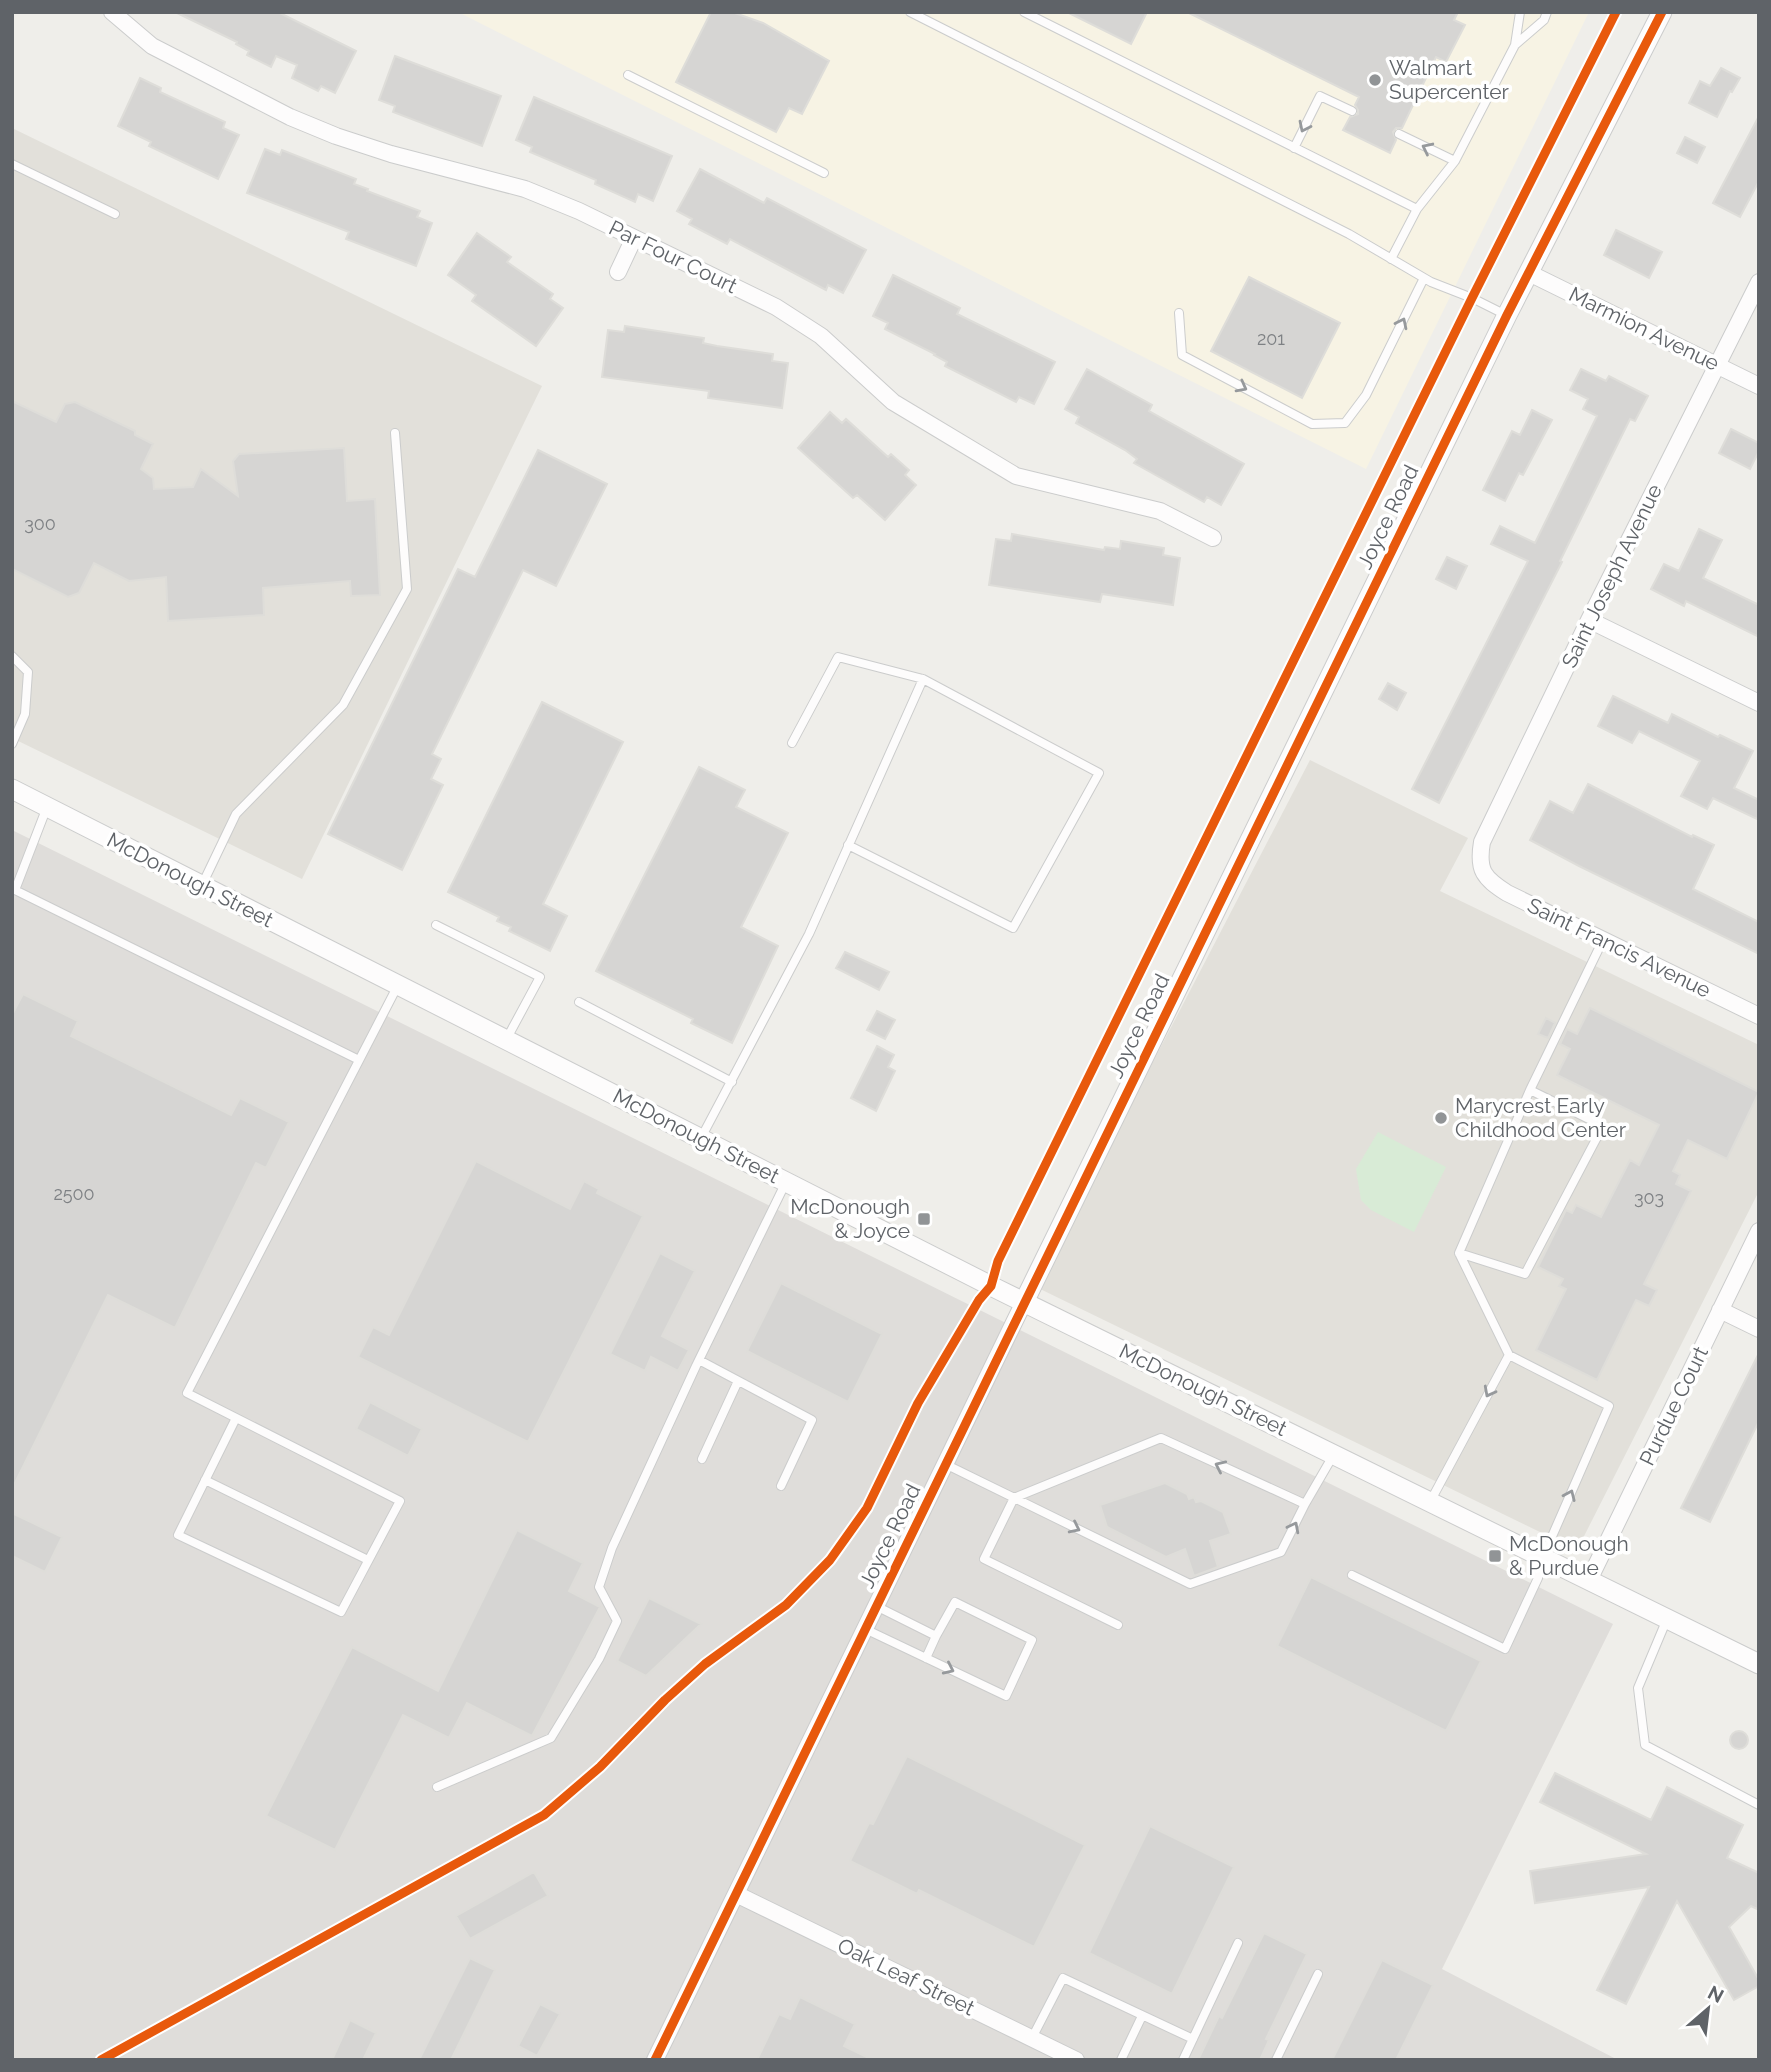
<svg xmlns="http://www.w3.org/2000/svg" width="1771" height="2072" viewBox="0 0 1771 2072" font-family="Raleway,sans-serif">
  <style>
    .commercial { fill: #f7f3e4 }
    .industrial { fill: #dfddda }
    .education { fill: #e2e0da }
    .green { fill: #d8ebd6 }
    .building { fill: #d6d5d3; stroke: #deddd9; stroke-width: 2 }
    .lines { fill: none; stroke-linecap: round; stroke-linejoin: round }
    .service-casing { stroke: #cbcccc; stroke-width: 10 }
    .minor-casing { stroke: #cbcccc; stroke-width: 18 }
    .tertiary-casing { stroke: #cbcccc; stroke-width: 21 }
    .service { stroke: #fdfcfc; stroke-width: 8 }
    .minor { stroke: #fdfcfc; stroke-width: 16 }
    .tertiary { stroke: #fdfcfc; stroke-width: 19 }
    .cycleway-casing { stroke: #fff; stroke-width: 13 }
    .cycleway { stroke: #e8590c; stroke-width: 9 }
    .oneway { stroke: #96999c }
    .poi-dot { fill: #919496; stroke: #fff; stroke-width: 2.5 }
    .labels { text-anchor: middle; stroke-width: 7; stroke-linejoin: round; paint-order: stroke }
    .number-label { font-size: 18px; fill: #7e8184 }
    .poi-label { font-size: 21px; fill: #5f6368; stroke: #fff; text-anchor: start }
    .street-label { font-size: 21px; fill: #5f6368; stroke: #fff }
  </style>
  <rect width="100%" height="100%" fill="#efeeea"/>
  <path class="commercial" d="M458,12H1589L1366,469Z"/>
  <path class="industrial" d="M12,830L1613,1624L1442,1969L1618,2060H12Z"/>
  <path class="education" d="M12,128L542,386L302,879L12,738Z
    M1310,760L1468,838L1440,891L1759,1045V1191L1577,1550L1036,1287Z"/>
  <path class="green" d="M1378,1132L1446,1167L1414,1232L1371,1210L1361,1200L1356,1169Z"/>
  <path class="building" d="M175,12H278L356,51L335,93L321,86L318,91L292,78L297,65L276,56L271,67L247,55L249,51L236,44L237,42Z
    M711,12H732L763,23L829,61L802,114L789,108L776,132L676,82Z
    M1067,12H1147L1131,44Z
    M1187,12H1458L1454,20L1465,25L1446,62L1436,57L1402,128H1396L1393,132L1396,140L1390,153L1343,130L1350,117L1358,114V110L1355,105L1359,97Z
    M395,56L501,96L482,146L393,112L395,106L379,100Z
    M1721,68L1740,78L1732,92L1730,91L1717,117L1689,103L1700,81L1710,86Z
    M140,78L161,88L160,92L225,122L223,128L239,135L218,179L149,146L151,142L118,126Z
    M534,97L672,156L653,201L638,194L635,202L595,184L596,180L530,152L532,147L516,140Z
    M1759,116V181L1740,217L1713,203Z
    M1685,137L1705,147L1697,163L1677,153Z
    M265,149L280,155L282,150L356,179L354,184L368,189L367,191L420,211L417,217L432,223L416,266L346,239L349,232L247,193Z
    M700,169L764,203L767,198L866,250L843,293L828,285L826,290L730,239L727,244L689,224L692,219L677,211Z
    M1616,230L1662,252L1649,278L1604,255Z
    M477,233L511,257L507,262L553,294L550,299L563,308L536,346L472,301L476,295L448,275Z
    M893,275L960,308L957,314L1055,362L1034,404L1019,397L1016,402L945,366L947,362L934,355L935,354L885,329L888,323L873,316Z
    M1249,277L1340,323L1302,398L1211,351Z
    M625,326L704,338L703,343L717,346L773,354L772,361L788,363L782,408L708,398L709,391L602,377L608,330L624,332Z
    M1087,369L1152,405L1149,411L1244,464L1221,505L1207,497L1204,502L1134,463L1137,459L1125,450L1076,423L1079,417L1065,409Z
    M1581,369L1606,381L1609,376L1648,396L1635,421L1630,419L1560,561L1562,562L1439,803L1412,789L1528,561L1491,544L1500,526L1535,543L1597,416L1583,409L1588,399L1570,390Z
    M12,401L56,422L65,404L75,402L135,431V435L153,444L141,469L153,478L154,489L193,487L201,469L238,496L233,461L239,454L344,448L347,501L375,499L380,595L351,596L350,581L263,588L264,615L168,621L166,577L129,581L94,563L79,593L68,597L12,569Z
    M1532,410L1552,420L1523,475L1519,473L1505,501L1483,490L1512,431L1520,435Z
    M830,412L842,423L846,419L888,457L891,454L909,470L905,475L916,485L885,520L857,495L853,498L798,448Z
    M1731,429L1759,443V451L1750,469L1719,453Z
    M538,450L607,484L556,586L523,570L432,754L441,759L431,779L443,785L402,870L328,834L458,569L475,577Z
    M1699,529L1722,540L1703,578L1759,605V637L1686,601L1684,606L1651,589L1664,564L1679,571Z
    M1012,534L1104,550L1105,547L1120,549L1121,541L1164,548L1163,555L1180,558L1173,605L1102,594L1100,602L989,585L996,539L1011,541Z
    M1447,557L1467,566L1456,589L1436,579Z
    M1388,683L1406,693L1397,710L1379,699Z
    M1613,696L1668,723L1672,714L1718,737L1720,735L1753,751L1734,788L1759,800V820L1713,798L1707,809L1681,796L1700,761L1639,731L1632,743L1598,726Z
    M542,702L623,742L543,904L567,916L550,951L509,931L511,927L497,921L499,917L448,892Z
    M699,767L745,790L736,807L788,833L741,927L778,946L732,1043L691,1023L693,1019L596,971Z
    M1588,784L1692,837L1693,835L1714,845L1693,889L1759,922V954L1579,866L1530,840L1550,801L1573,813Z
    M845,952L889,972L879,990L836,968Z
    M23,994L78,1021L71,1036L231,1115L240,1098L289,1122L266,1168L256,1163L175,1328L108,1295L12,1489V1015Z
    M1590,1008L1759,1092L1727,1159L1688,1140L1673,1171L1680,1175L1676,1184L1691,1191L1644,1284L1657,1290L1649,1306L1636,1300L1597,1380L1536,1350L1566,1289L1559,1286L1563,1279L1538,1267L1566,1210L1572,1213L1576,1205L1601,1217L1630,1160L1639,1165L1659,1125L1557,1075L1570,1049L1560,1044L1567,1029L1577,1034Z
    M877,1011L895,1020L885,1039L867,1030Z
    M1546,1018L1555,1023L1548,1038L1538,1034Z
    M877,1046L894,1055L888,1067L895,1071L876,1111L851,1098Z
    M476,1161L570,1209L584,1181L599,1189L597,1193L643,1216L528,1442L358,1357L373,1327L389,1335Z
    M660,1253L695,1271L662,1336L689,1350L678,1371L651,1357L645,1371L610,1354Z
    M781,1283L882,1334L848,1402L747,1351Z
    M1759,1353V1421L1710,1522L1681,1508Z
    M370,1402L422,1429L408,1456L356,1429Z
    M1165,1483L1187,1494L1189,1499L1194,1497L1196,1502L1201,1501L1223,1512L1231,1534L1210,1541L1218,1567L1194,1576L1185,1549L1166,1557L1107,1527L1100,1505Z
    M12,1513L62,1537L45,1572L12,1556Z
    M517,1530L583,1563L569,1591L600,1607L532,1736L467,1703L449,1738L403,1715L335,1850L266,1816L352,1647L438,1691Z
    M1311,1577L1481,1661L1446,1731L1277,1646Z
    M649,1598L701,1624L646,1676L617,1661Z
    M1730 1740a9 9 0 1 1 18 0a9 9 0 1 1-18 0Z
    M907,1756L1085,1845L1034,1947L919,1890L917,1894L850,1861L869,1823L873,1824Z
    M1555,1773L1651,1820L1667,1787L1743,1825L1727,1858L1759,1873V1910L1751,1906L1729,1927L1759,1980V1986L1734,2000L1677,1901L1626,2004L1597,1990L1649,1887L1535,1903L1530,1871L1646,1854L1540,1802Z
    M1150,1826L1234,1867L1172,1994L1089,1953Z
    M534,1872L548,1896L470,1939L456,1916Z
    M1264,1933L1307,1954L1266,2039L1269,2040L1260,2060H1198L1219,2016L1222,2018Z
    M470,1958L495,1970L451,2060H419Z
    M1382,1960L1433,1985L1396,2060H1332Z
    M800,1997L855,2024L844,2046L873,2060H757L779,2014L790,2019Z
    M540,2004L560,2014L537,2056L518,2046Z
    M350,2020L376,2033L363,2060H332Z"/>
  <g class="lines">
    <g class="service-casing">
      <path id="service" d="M910,12L1349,234L1431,282L1472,298L1506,315
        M1024,12L1417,209L1455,161L1515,45L1544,20L1547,12
        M1515,45L1520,12
        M628,75L824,173
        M1399,134L1455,161
        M1294,148L1320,96L1352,111
        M12,164L115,214
        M1391,259L1417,209
        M1179,313L1182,355L1312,424L1345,423L1366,395L1424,278
        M12,656L28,672L25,714L12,744
        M792,743L838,657L923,679
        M47,807L15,890L359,1060
        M202,885L236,814L343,705L407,589L395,433
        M436,925L540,977L506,1040
        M579,1002L732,1082
        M701,1138L809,934L923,679L1099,773L1013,928L848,845
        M1459,1253L1525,1274L1603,1126L1530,1090
        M1509,1355L1459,1253L1530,1090L1603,940
        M699,1360L812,1420L781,1486
        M236,1418L178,1535L341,1612L400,1501L187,1393L397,987
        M702,1459L738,1381
        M945,1464L1190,1584L1281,1552L1305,1504L1334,1454
        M205,1480L368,1560
        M1352,1575L1505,1649L1538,1578L1543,1557L1609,1406L1509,1355L1430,1502
        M1667,1619L1638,1688L1645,1745L1759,1805
        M1118,1625L984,1559L1014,1498L1161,1438L1305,1504
        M865,1629L1006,1696L1032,1640L955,1602L936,1636L876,1606
        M926,1658L936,1636
        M437,1787L551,1738L599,1659L617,1621L599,1587L612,1548L696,1366L786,1182
        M1032,2038L1063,1978L1193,2039
        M1121,2060L1142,2016
        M1183,2060L1238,1943
        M1276,2060L1318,1974"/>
    </g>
    <g class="minor-casing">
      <path id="minor" d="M112,12L152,46L290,117L336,136L391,154L525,189L579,211L776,307L821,336L893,402L1016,476L1160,511L1213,538
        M618,272L634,238
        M1529,273L1759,386
        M1759,282L1589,620L1482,842C1477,871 1484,878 1507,893L1759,1016
        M1589,620L1759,703
        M1720,1310L1759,1329
        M1589,1580L1759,1231
        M736,1894L1076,2060
        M655,2060L1024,1302"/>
    </g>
    <g class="tertiary-casing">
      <path id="tertiary" d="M12,789L991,1286L1759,1664
        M1024,1302L1507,315L1662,12"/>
    </g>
    <use href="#service" class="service"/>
    <use href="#minor" class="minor"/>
    <use href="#tertiary" class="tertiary"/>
    <g class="cycleway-casing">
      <path id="cycleway" d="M101,2060L544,1815L600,1767L665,1700L705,1664L786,1605L830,1560L867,1508L918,1403L979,1300L991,1286L998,1261L1472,298L1616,12
        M655,2060L1507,315L1662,12"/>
    </g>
    <use href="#cycleway" class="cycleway"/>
  </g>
  <defs><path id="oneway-chevron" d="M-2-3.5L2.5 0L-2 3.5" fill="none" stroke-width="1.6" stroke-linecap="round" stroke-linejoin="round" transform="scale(1.75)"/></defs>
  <g class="oneway">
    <use href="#oneway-chevron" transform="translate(1304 127) rotate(116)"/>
    <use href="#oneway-chevron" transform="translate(1427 148) rotate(-154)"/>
    <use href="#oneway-chevron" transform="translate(1402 323) rotate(-64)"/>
    <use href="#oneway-chevron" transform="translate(1242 387) rotate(28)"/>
    <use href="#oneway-chevron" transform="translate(1489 1392) rotate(118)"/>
    <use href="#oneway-chevron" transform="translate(1220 1466) rotate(-155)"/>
    <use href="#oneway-chevron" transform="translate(1570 1495) rotate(-66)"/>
    <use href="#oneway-chevron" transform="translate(1294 1527) rotate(-63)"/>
    <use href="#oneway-chevron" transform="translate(1075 1528) rotate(26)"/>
    <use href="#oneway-chevron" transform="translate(949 1669) rotate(25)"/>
  </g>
  <g class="poi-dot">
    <circle cx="1375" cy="80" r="7"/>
    <circle cx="1441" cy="1118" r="7"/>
    <rect x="917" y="1212" width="14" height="14" rx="3.5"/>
    <rect x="1488" y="1549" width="14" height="14" rx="3.5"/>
  </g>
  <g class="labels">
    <g class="number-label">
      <text x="1271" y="345">201</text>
      <text x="40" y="530">300</text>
      <text x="74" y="1200">2500</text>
      <text x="1649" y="1204">303</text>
    </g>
    <g class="poi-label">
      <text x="1389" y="75">Walmart<tspan x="1389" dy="24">Supercenter</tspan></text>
      <text x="1455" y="1113">Marycrest Early<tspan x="1455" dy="24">Childhood Center</tspan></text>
      <text x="910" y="1214" text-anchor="end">McDonough<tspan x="910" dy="24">&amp; Joyce</tspan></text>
      <text x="1509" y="1551">McDonough<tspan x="1509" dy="24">&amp; Purdue</tspan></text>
    </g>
    <g class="street-label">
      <text transform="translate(673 257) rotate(26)" y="7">Par Four Court</text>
      <text transform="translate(1644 329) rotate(26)" y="7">Marmion Avenue</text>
      <text transform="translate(1388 517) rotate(-64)" y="7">Joyce Road</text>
      <text transform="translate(1612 576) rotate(-64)" y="7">Saint Joseph Avenue</text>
      <text transform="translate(190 880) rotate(27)" y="7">McDonough Street</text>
      <text transform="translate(1619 948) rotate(26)" y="7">Saint Francis Avenue</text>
      <text transform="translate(1139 1026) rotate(-64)" y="7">Joyce Road</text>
      <text transform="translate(696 1136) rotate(27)" y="7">McDonough Street</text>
      <text transform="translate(1203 1390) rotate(26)" y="7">McDonough Street</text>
      <text transform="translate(1674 1406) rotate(-64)" y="7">Purdue Court</text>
      <text transform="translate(890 1536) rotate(-64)" y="7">Joyce Road</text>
      <text transform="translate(906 1977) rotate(26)" y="7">Oak Leaf Street</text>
    </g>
  </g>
  <rect width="1771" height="2072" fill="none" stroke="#5f6368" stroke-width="28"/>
  <g transform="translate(1708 2009) rotate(28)" stroke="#ffffff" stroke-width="5" paint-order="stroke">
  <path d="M0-5L12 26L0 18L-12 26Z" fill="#5f6368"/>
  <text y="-10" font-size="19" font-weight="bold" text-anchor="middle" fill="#5f6368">N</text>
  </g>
</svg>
